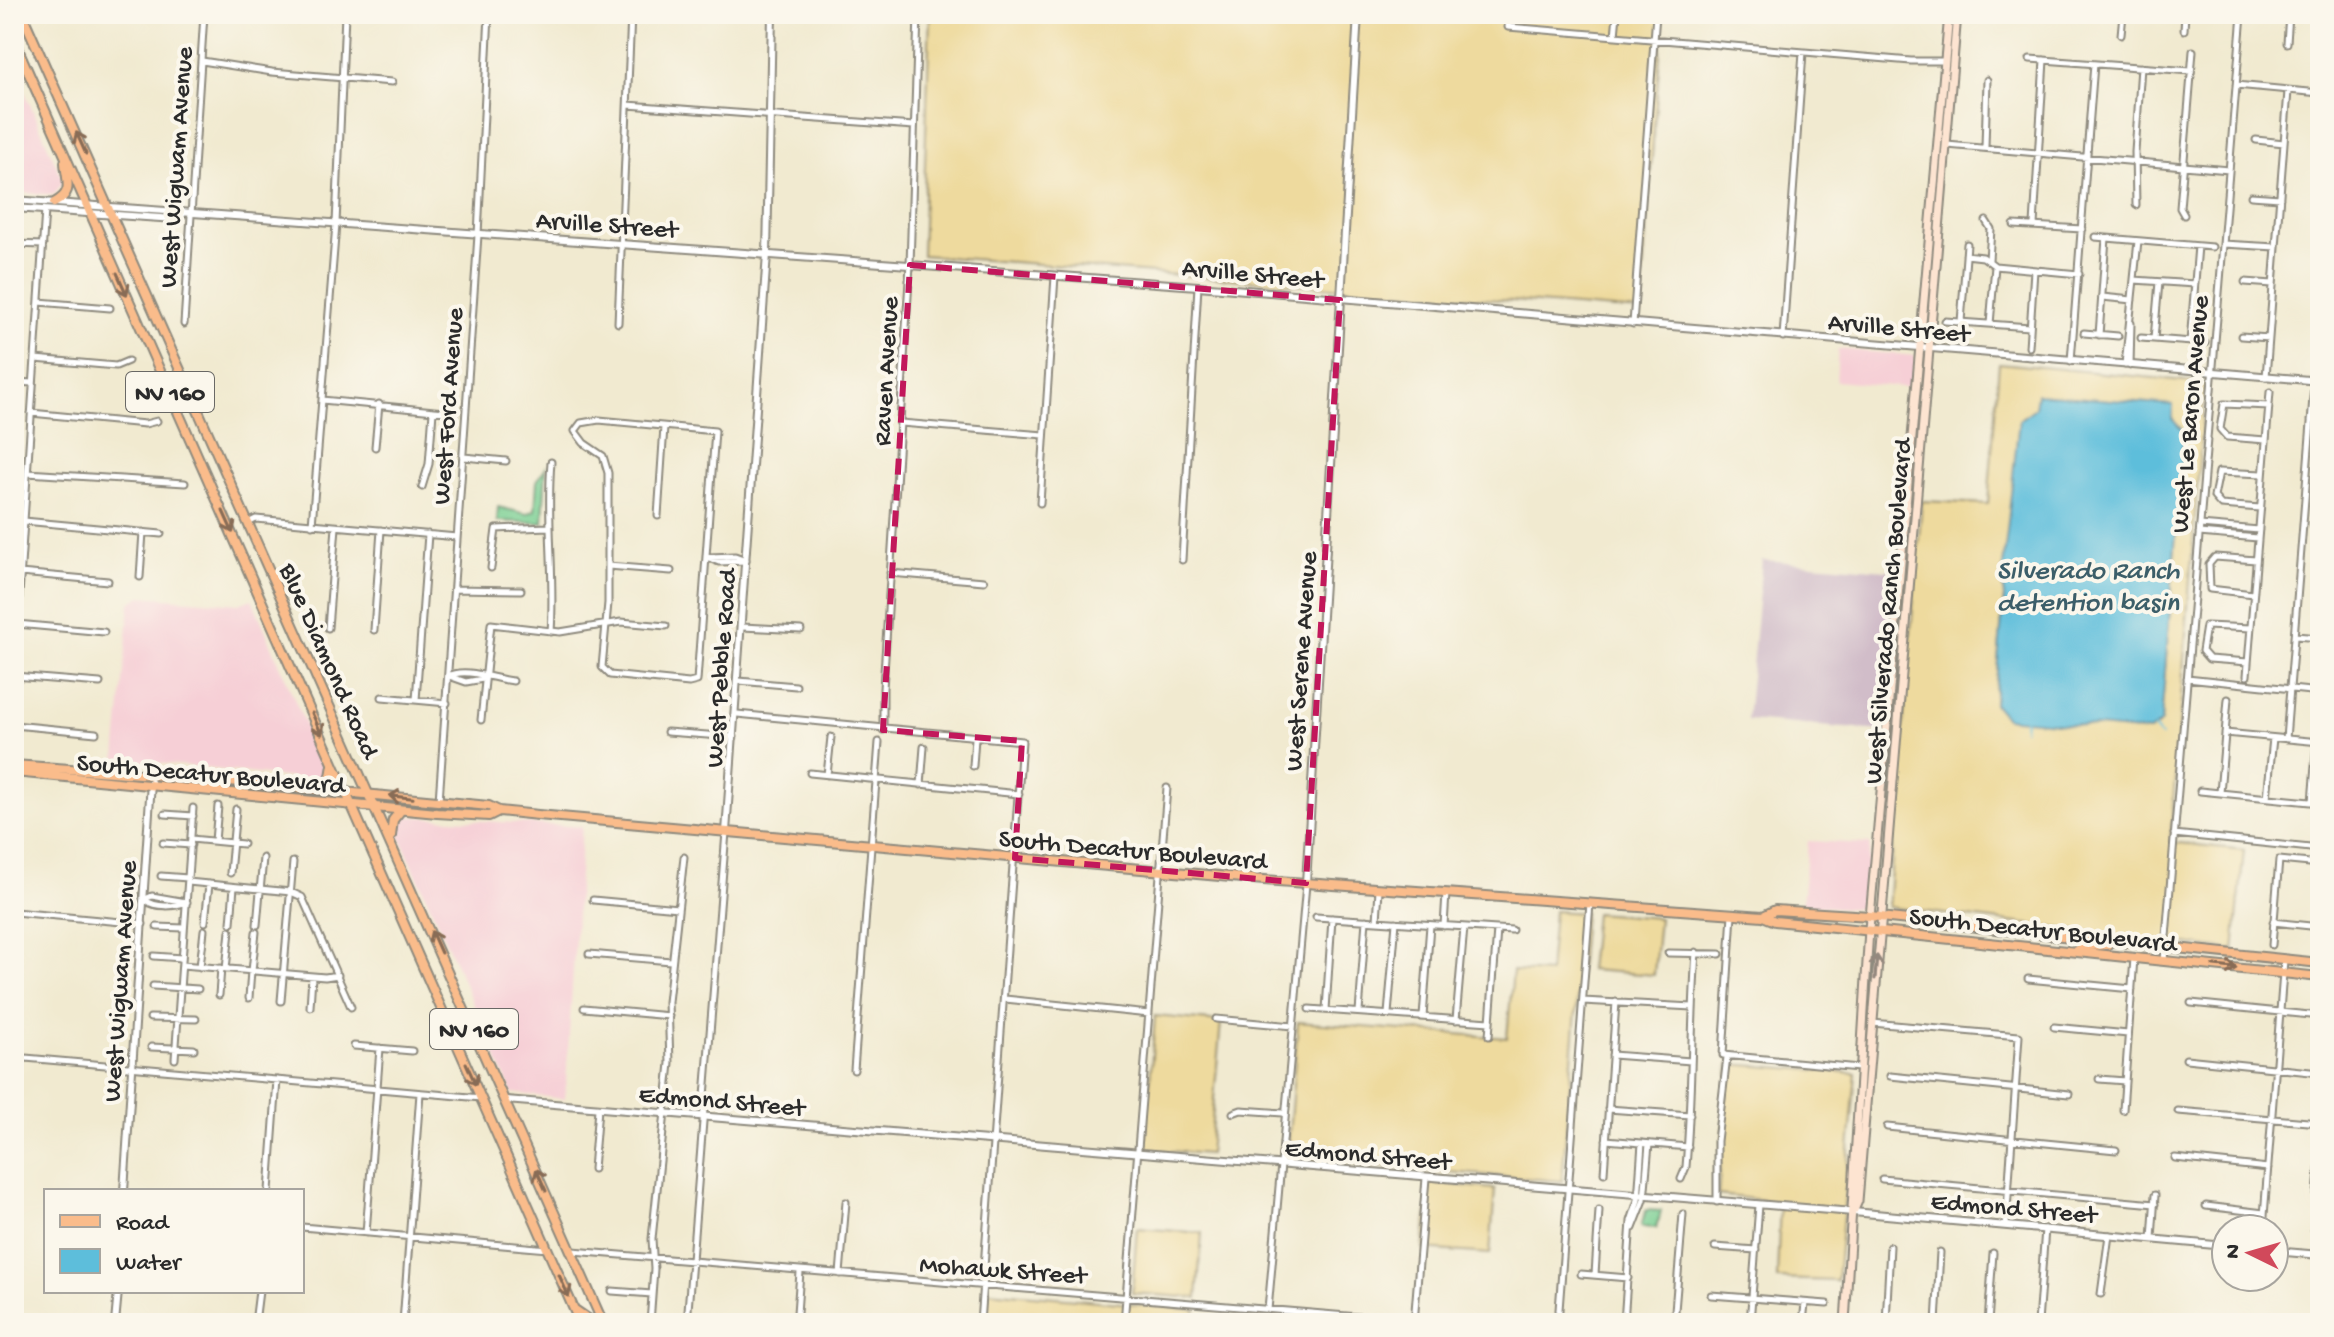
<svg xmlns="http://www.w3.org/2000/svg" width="2334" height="1337" viewBox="0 0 2334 1337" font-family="'Gochi Hand',sans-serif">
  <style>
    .built { fill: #f6cfd6 }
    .industrial { fill: #d1bdc9 }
    .green { fill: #7acf93; stroke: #527d5f; stroke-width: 2 }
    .sand { fill: #eeda9e; stroke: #8c8264; stroke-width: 2; fill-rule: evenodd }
    .water { fill: #5dbedb; stroke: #447483; stroke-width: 2 }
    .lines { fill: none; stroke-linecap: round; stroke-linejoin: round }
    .stream { stroke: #5dbedb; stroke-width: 2 }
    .minor-casing { stroke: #8e8a7e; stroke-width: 9 }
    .tertiary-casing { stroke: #8e8a7e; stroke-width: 10 }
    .secondary-casing { stroke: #8e8a7e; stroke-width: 11 }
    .primary-casing { stroke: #8e8a7e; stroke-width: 12 }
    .trunk-casing { stroke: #8e8a7e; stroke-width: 12 }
    .minor { stroke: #fff; stroke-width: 5 }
    .tertiary { stroke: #fff; stroke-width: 6 }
    .secondary { stroke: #fde4d1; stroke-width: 7 }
    .primary { stroke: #fabc8b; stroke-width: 8 }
    .trunk { stroke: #fabc8b; stroke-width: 8 }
    .oneway { stroke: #886c56 }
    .oneway2 { stroke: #94887e }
    .marked { fill: none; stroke: #c2185b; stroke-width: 6; stroke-dasharray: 16 10; stroke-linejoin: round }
    .labels { text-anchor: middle; stroke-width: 8; stroke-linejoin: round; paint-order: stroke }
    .shield { fill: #fbf7ec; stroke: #696865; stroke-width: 2 }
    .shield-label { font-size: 24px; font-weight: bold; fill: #2b2b2b }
    .street-label { font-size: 26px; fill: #2b2b2b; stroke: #fbf7ec }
    .water-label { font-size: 28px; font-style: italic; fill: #3c5e69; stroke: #fbf7ec }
  </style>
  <rect width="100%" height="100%" fill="#fbf7ec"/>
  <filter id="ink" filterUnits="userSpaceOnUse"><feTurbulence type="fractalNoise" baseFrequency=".0125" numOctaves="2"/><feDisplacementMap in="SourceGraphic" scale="16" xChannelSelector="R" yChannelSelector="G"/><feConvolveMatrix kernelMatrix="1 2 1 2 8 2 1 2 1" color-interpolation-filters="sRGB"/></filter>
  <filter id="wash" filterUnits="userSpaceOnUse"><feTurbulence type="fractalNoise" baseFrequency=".006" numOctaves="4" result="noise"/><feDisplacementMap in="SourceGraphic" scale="32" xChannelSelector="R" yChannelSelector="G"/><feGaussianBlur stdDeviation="1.8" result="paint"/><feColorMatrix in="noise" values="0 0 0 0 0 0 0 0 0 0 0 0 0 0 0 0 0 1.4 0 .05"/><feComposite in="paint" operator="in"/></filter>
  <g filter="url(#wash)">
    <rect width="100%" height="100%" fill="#f1ead0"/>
    <path class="built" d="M14,67L63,181L54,195L14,192Z
      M1838,349L1916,356L1913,388L1836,381Z
      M141,596L239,604L252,599L327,776L320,781L116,758L130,603Z
      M402,816L582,827L565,1099L512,1093L398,832L397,823Z
      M1808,841L1870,844L1864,909L1802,905Z"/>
    <path class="industrial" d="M1762,560L1898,571L1881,731L1747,720Z"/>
    <path class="green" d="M546,467L543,523L497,521L498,507L527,514L535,510L537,481Z
      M1646,1210L1661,1211L1657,1228L1641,1227Z"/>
    <path class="sand" d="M930,14H1663L1640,311L922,255Z
      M1999,363L2205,383L2170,842L2244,850L2234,950L1888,907L1922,501L1988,504ZM2028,415L2184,432L2161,722L2156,727L1994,704L2004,596L2002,577L2022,417Z
      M1554,911L1584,913L1562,1181L1287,1159L1298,1022L1507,1038L1513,971L1549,973Z
      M1595,913L1659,918L1654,975L1589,970Z
      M1155,1016L1221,1022L1209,1154L1145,1149Z
      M1729,1064L1856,1073L1837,1281L1777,1279L1780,1202L1718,1195Z
      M1430,1183L1495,1189L1490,1254L1423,1249Z
      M1137,1228L1202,1233L1197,1298L1132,1293Z
      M988,1291L1196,1310L1194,1323H986Z
      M1272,1318L1340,1320L1272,1323Z"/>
    <path class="water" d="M2037,394L2173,405L2172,419L2184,432L2161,722L2149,732L2006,718L1994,704L2004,597L2002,577L2019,420L2035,408Z"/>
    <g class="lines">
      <path class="stream" d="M2154,728L2161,736
        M2024,729L2025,718"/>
    </g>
  </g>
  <g filter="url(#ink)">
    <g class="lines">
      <g class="minor-casing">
        <path id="minor" d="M1509,14L1508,27L1911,61H1945
          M1540,18V14
          M2184,30L2185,14
          M2121,35L2123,14
          M1615,36L1617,14
          M2287,43L2289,14
          M2030,59L2191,71
          M202,61L272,72L392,82
          M2236,85L2320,93
          M628,105L914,126
          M2256,140L2284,143
          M1947,145L2229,170
          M1985,147L1987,80
          M2251,196L2280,198
          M2136,205L2135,152L2141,67
          M2184,215L2180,208L2193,51
          M1986,221L1991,229L1989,260
          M2014,225L2082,229
          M2034,225L2044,60
          M2095,237L2212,247
          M14,244L43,245
          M2223,244L2276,247
          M1966,255L1983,257L1995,266L2079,274
          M2134,280L2195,284
          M2245,282L2273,284
          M2102,297L2132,300
          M39,302L110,308
          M1945,321L2030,327
          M1961,322L1967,244
          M618,323L631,14
          M184,324L204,14
          M1633,324L1656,14
          M1990,324L1995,266
          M2084,333L2118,336
          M2099,335L2106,238
          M2241,336L2269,338
          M1783,337L1803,52
          M2141,338L2205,343
          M2154,339L2159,282
          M2190,342L2198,246
          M2029,347L2034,270
          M35,359L116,366L128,361
          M2071,361L2094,64
          M2125,365L2138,241
          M2130,366L2131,323
          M2266,377L2288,91
          M14,382L33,383
          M322,400L455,413
          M31,413L145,424L157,421
          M599,420L715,431L697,681L689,683L610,675L602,667L608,603V473L603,456L584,443L575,431L581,423Z
          M2311,420L2320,421
          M901,423L1044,435
          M2266,440L2227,437L2220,429L2224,404L2269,406
          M375,447L379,404
          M464,457L506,461
          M27,473L185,483
          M422,487L429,464L433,411
          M1040,503L1055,276
          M2260,508L2221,505L2214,497L2219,472L2263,474
          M658,516L664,427
          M24,521L161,534
          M248,523L256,519L457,537
          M312,525L336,224L345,14
          M2200,525L2259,530
          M2199,533L2258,538
          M709,557L735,556L746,560
          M709,558L719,562L746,561
          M1182,560L1198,286
          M608,566L671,571
          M491,568L496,529L548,527
          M20,573L108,581
          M890,573L984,581
          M140,577L143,532
          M454,589L521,590
          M2253,594L2210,589L2209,564L2215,557L2256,560
          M17,624L104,632
          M742,627L801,630
          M328,628L336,527
          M374,630L381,530
          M551,632C555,575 546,519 551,462
          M2295,636L2320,638
          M2248,662L2209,659L2202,651L2206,626L2251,628
          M14,669L45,210
          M14,676L100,683
          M449,676C465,667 494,679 513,681
          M449,676L466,682L483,679
          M2247,676L2270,392
          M2187,678L2320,692
          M739,681L796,686
          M382,697L447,703
          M416,700L428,534
          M737,714L1022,741L980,1323
          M481,720L491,624L560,632L621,622L666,626
          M14,725L96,733
          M883,730V689L910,265L918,14
          M667,732L734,737
          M2225,733L2320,742
          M2286,739L2320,309
          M973,766L975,738
          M810,773L1019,794
          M827,775L831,737
          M921,785L924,747
          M2200,791L2320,803
          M2220,793L2228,699
          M2267,798L2273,738
          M439,801L478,235L489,14
          M2312,802L2317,742
          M165,814L193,816
          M2174,834L2320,849
          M191,839L243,844
          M215,841L218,806
          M163,843L191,845
          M230,873L236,809
          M161,876L188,878
          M188,882L291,892L302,897L351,1007
          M145,899L152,896L186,902
          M145,900C156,908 174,907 187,902
          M593,900L678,908
          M14,912L143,924
          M1732,914L1723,1055L1859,1068
          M1316,917L1512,930
          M1377,921L1379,889
          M205,922L209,884
          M2273,922L2320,927
          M231,923L234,887
          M257,925L263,858
          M1444,926L1446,893
          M157,927L184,928
          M2272,945L2279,860L2320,864
          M1668,953L1720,954
          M589,954L671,961
          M154,956L182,958
          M2164,961L2242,14
          M182,965L325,977L338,975
          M200,967L204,930
          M226,969L230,931
          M252,971L256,932
          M2028,979L2132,989
          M153,986L198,989
          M219,995L221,968
          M249,998L251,971
          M1005,999L1149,1014
          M281,1001L293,862
          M1583,1001L1692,1007
          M2191,1003L2320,1016
          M310,1007L312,976
          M584,1008L669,1016
          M1309,1009L1490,1022
          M1326,1010L1332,918
          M1359,1012L1366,920
          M1388,1014L1396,922
          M1423,1017L1430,925
          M150,1018L196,1019
          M1216,1019L1293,1026
          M1456,1020L1464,927
          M1872,1023L2019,1036L2006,1225
          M2054,1027L2128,1034
          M1489,1036L1497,930
          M354,1046L412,1051
          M151,1047L194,1049
          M1612,1055L1691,1061
          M14,1057L481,1098
          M175,1059L193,808
          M2186,1059L2320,1073
          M854,1070L879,742
          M1890,1076L2069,1094
          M2099,1079L2125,1081
          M1608,1109L1690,1115
          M2123,1110L2134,958
          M2178,1111L2320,1123
          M1233,1113L1241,1110L1283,1113
          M1887,1127L2116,1150
          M1606,1140L1688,1147
          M2175,1158L2268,1168
          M593,1169L598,1109
          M1604,1173L1616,1002
          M1681,1179L1686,1167C1692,1095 1691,1024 1696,952
          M1882,1179L2155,1204
          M269,1191L277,1080
          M1717,1202V1141L1727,1057
          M2206,1206L2264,1213
          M302,1227L548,1249
          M1633,1228L1644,1200L1649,1144
          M2263,1229L2284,960
          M2314,1229L2320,1160
          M366,1233L380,1048
          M2152,1239L2155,1195
          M1715,1247L1756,1250
          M573,1251L1430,1323
          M840,1274L846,1202
          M1581,1274L1628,1278
          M1595,1275L1599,1210
          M612,1291L652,1294
          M2101,1294L2109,1235
          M1711,1295L1827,1304
          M1268,1310L1306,884
          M797,1313L800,1272
          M255,1323L259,1291
          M403,1323L420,1093
          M650,1323L654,1269L652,1239L670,1063L668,1002L684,857
          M687,1323L726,832
          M1124,1323L1167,788
          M1414,1323L1426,1178
          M1558,1323L1590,903
          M1624,1323L1631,1221L1638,1200L1642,1143
          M1674,1323L1683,1214
          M1750,1323L1759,1205
          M1803,1323L1805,1303
          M1886,1323L1890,1246
          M1936,1323L1940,1252
          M1988,1323L1993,1253
          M2038,1323L2045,1229"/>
      </g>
      <g class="tertiary-casing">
        <path id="tertiary" d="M14,200L1198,286L2320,381
          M14,208L175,219L182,215
          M726,832L767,254L772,14
          M1306,883L1358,14
          M506,1100L1853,1212L2226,1246
          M124,1191L151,782
          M2274,1251L2320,1255
          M115,1323L118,1291"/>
      </g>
      <g class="secondary-casing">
        <path id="secondary" d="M1854,1210L1858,1201L1957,14
          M1845,1323L1869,929L1949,14"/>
      </g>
      <g class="primary-casing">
        <path id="primary" d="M14,765L209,779L489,806L499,811L538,815L1264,880L1763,916L1775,921L2320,977
          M14,772L437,813L489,816L499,811
          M1763,916L1775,910L1870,916L2320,963
          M2076,951L2082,946L2107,945"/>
      </g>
      <g class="trunk-casing">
        <path id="trunk" d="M22,14L603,1323
          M14,40L580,1323
          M54,203C75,192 66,181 65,162
          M316,788L330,782L333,765
          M391,836L393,820L401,810
          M575,1310L594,1323"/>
      </g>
      <use href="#minor" class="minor"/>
      <use href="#tertiary" class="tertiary"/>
      <use href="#secondary" class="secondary"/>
      <use href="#primary" class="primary"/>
      <use href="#trunk" class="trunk"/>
    </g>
    <defs><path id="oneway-shaft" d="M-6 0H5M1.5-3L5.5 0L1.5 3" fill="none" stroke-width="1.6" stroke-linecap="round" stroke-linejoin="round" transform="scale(2)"/></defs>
    <g class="oneway">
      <use href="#oneway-shaft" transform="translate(81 143) rotate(-114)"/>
      <use href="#oneway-shaft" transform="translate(122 284) rotate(66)"/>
      <use href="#oneway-shaft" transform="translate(228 522) rotate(66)"/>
      <use href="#oneway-shaft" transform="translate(317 724) rotate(66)"/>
      <use href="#oneway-shaft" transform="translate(401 797) rotate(-174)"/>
      <use href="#oneway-shaft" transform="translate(436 942) rotate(-114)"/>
      <use href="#oneway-shaft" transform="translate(2225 967) rotate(6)"/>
      <use href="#oneway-shaft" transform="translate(471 1074) rotate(66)"/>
      <use href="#oneway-shaft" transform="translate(541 1180) rotate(-114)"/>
      <use href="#oneway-shaft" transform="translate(564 1286) rotate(66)"/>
    </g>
    <use class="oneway2" href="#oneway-shaft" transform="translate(1876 967) rotate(-85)"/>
  </g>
  <path class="marked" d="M910,265L1340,300L1306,883L1015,858L1022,741L883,730Z"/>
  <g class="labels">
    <g class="shield">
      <rect x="126" y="372" width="88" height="40" rx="6"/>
      <rect x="430" y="1009" width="88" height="40" rx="6"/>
    </g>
    <g class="shield-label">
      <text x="170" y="400">NV 160</text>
      <text x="474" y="1037">NV 160</text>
    </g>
    <g class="street-label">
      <text transform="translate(174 167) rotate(-86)" y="9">West Wigwam Avenue</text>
      <text transform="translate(607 223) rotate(4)" y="9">Arville Street</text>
      <text transform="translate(1253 272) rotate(5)" y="9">Arville Street</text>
      <text transform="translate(1899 326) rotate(5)" y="9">Arville Street</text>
      <text transform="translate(884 371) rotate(-87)" y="9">Raven Avenue</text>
      <text transform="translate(446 406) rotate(-86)" y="9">West Ford Avenue</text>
      <text transform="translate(2188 414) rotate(-85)" y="9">West Le Baron Avenue</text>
      <text transform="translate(1886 611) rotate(-85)" y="9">West Silverado Ranch Boulevard</text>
      <text transform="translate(331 660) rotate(66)" y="9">Blue Diamond Road</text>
      <text transform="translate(1299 661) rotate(-86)" y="9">West Serene Avenue</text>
      <text transform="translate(719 668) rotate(-86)" y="9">West Pebble Road</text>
      <text transform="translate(211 772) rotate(5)" y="9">South Decatur Boulevard</text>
      <text transform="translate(1133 848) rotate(5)" y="9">South Decatur Boulevard</text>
      <text transform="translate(2043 928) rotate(6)" y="9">South Decatur Boulevard</text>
      <text transform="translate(118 981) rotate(-86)" y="9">West Wigwam Avenue</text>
      <text transform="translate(722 1099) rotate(5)" y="9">Edmond Street</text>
      <text transform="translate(1368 1153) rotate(5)" y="9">Edmond Street</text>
      <text transform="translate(2014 1206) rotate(5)" y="9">Edmond Street</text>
      <text transform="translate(1003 1268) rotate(4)" y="9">Mohawk Street</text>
    </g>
    <g class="water-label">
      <text x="2088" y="578">Silverado Ranch<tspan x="2088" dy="32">detention basin</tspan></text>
    </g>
  </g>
  <rect width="2334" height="1337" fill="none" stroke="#fbf7ec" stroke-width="48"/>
  <rect x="44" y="1189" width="260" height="104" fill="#fbf7ec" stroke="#a8a59f" stroke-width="2"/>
  <rect x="60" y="1215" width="40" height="12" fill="#fabc8b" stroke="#a8a59f" stroke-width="2"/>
  <text x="116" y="1229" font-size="24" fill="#2b2b2b">Road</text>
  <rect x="60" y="1249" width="40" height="24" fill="#5dbedb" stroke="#a8a59f" stroke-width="2"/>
  <text x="116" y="1269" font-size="24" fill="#2b2b2b">Water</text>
  <g transform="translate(2250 1253) rotate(275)"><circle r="38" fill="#fbf7ec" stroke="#a8a59f" stroke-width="2"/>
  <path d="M0-6L14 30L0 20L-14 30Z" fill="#d1495b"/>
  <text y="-12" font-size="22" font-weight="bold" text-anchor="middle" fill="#2b2b2b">N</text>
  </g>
</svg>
